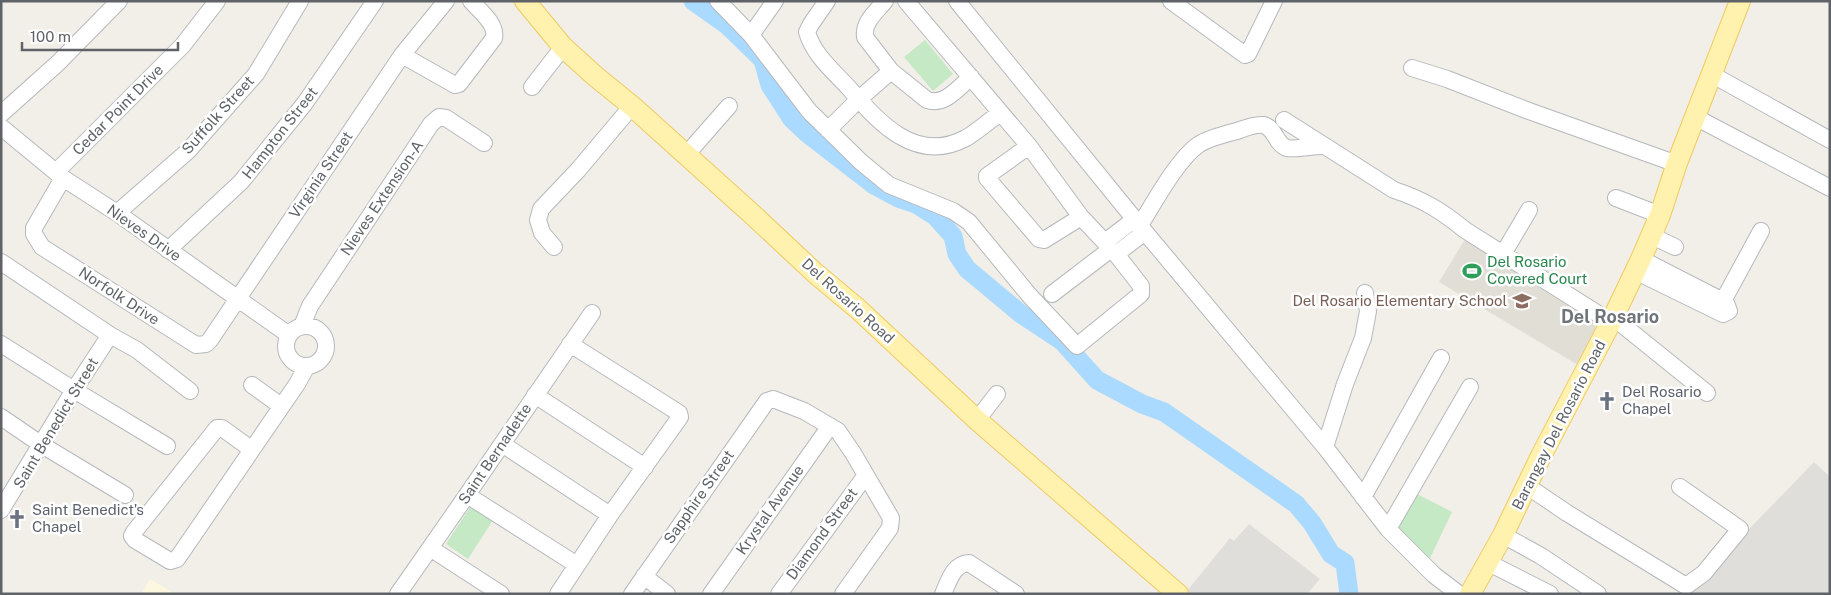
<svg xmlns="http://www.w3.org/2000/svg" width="1831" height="595" viewBox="0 0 1831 595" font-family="'Public Sans',sans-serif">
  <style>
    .commercial { fill: #fef7e0 }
    .industrial { fill: #e0deda }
    .education { fill: #e1ded6 }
    .green { fill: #c5e8c5 }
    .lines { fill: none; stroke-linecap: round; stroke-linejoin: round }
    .river { stroke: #aadaff; stroke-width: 19 }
    .minor-casing { stroke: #b5b8bc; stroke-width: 18 }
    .major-casing { stroke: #f2c960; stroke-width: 22 }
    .minor { stroke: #fff; stroke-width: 16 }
    .major { stroke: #fff2af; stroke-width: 20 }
    .labels { text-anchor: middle; stroke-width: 5; stroke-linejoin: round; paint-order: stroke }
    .street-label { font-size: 15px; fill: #5f6368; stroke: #fff }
    .leisure-label { font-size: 15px; fill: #27864d; stroke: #fff; text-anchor: start }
    .education-label { font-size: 15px; fill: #785e54; stroke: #fff; text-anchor: end }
    .worship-label { font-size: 15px; fill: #5b616d; stroke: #fff; text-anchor: start }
    .quarter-label { font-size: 18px; font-weight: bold; fill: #70757a; stroke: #fff }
  </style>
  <rect width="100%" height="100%" fill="#f1efe8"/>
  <path class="commercial" d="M150,579L175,594H141Z"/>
  <path class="industrial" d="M1814,462L1830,477V594H1686Z
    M1249,524L1320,579L1307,594H1190L1187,591L1230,538L1234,541Z"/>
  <path class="education" d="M1467,236L1605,321L1583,368L1439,282Z"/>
  <path class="green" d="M925,40L953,74L933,91L904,57Z
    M1415,493L1452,512L1430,558L1396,527Z
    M471,506L493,520L468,559L446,544Z"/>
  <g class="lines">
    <path class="river" d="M693,1L727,25L763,60L770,85L792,119L808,134L874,185L898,198L916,204L935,216L953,236L957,254L967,269L1021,314L1062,341L1097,380L1142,404L1164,412L1296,504L1312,523L1331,554L1345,563L1349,594"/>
    <g class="minor-casing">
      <path id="minor" d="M718,1L751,35L809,111L861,162L889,185L953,211L969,222L1029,295L1077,346L1141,294V286L1116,254L1081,217L1029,146L906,1
        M827,1L811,24L807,32C813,54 833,71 848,87C878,122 916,165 966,138C978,131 989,121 1000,113
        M885,1C876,12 863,22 865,37L891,71L927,100C945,106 958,88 971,77
        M957,1L1145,232L1325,447L1388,529L1434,575L1459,594
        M1171,1L1245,55L1248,54L1274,1
        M751,35L775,1
        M402,55L448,81L455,85L459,84L494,38C497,24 480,11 471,1
        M1412,68L1447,79L1529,111L1677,164
        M1711,74L1830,140
        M532,87L563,47
        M1,114L58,63L119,1
        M1695,117L1830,188
        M1284,120L1394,190C1422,199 1442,211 1465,230L1611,322
        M1,127L63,178L117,213L289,335
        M828,130L859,99L891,71
        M1029,146L987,176V178L1039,239L1044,240L1081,217
        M686,155L729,106
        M57,171L183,45L217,1
        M63,178L34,228V234L42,247L196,345L206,344L210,340L402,55L446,1
        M1616,198L1660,215
        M117,213L188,151L256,74L300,1
        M1140,225C1154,203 1177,160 1198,145C1208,138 1225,134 1237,131C1245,128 1255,124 1263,125C1275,127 1275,144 1287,148C1294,150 1315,145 1325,146
        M1650,235L1675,247
        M1105,242L1135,219
        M554,247L542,233L538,220L541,209L578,170L632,106
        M168,250L241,182L305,103L375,1
        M1116,254L1145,232
        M1503,254L1529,210
        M1641,259L1723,301L1761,231
        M1,262L110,335L137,350L190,391
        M1635,271L1723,314L1729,311L1726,303L1723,301
        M1052,294L1111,249
        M1614,318L1707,393
        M302,326L310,306L431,124L439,117L446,118L484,143
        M286 346a20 20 0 1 1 40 0a20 20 0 1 1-40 0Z
        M1,344L74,390L167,446
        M252,385L281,406
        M535,395L645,467
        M1,417L42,445L125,495
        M977,420L997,394
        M502,444L610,515
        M1325,447L1345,384L1363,338L1368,311L1365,293
        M251,449L222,428H217L134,532L132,536L135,540L170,561L177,559L297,384L307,366
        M1527,486L1567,513L1686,586L1704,573L1740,529L1680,487
        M467,495L577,565
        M1363,497L1441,358
        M1,510L74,390L110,335
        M1388,529L1470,387
        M1503,535L1541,556L1598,594
        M430,548L501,594
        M1487,562L1550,594
        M644,576L667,594
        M398,594L467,495L592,313
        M558,594L610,515L680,417L679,413L570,344
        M632,594L767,401L773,399L804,411L838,431L853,453L891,518L890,528L843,594
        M711,594L830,426
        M779,594L866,475
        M943,594C949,581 953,564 969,563L1016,594"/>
    </g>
    <g class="major-casing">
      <path id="major" d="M525,1L563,47L595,76L632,106L753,215L815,273L858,309L977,420L1178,594
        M1470,594L1503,535L1541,456L1611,322L1641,259L1660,215L1677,163L1740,1"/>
    </g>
    <use href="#minor" class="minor"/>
    <use href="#major" class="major"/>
  </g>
  <defs>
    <g id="stadium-bare" transform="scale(1.5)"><path d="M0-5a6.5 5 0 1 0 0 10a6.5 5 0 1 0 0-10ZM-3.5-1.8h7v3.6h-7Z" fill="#2e9e5b" stroke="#fff" stroke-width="2.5" paint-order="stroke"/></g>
    <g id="school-bare" transform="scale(1.5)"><path d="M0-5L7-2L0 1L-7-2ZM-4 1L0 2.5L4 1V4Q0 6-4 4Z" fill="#8d6e63" stroke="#fff" stroke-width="2.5" paint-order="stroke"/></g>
    <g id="church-bare" transform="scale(1.5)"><path d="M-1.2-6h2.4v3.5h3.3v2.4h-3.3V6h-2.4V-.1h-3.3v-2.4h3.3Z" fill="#6b7280" stroke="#fff" stroke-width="2.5" paint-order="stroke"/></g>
  </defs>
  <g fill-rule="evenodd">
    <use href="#stadium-bare" x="1472" y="271"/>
    <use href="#school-bare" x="1522" y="301"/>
    <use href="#church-bare" x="1607" y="401"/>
    <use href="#church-bare" x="17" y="519"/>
  </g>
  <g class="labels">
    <g class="street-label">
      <text transform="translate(118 110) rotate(-45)" y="5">Cedar Point Drive</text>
      <text transform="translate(218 115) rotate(-48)" y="5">Suffolk Street</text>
      <text transform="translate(280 133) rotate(-52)" y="5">Hampton Street</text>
      <text transform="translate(321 175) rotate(-56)" y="5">Virginia Street</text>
      <text transform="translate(382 198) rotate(-56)" y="5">Nieves Extension-A</text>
      <text transform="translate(144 233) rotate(35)" y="5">Nieves Drive</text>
      <text transform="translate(119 296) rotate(33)" y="5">Norfolk Drive</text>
      <text transform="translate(848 301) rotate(42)" y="5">Del Rosario Road</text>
      <text transform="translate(56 423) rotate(-59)" y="5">Saint Benedict Street</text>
      <text transform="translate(1559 425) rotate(-63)" y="5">Barangay Del Rosario Road</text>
      <text transform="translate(495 454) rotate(-56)" y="5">Saint Bernadette</text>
      <text transform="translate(699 497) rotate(-55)" y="5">Sapphire Street</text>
      <text transform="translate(770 510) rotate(-55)" y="5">Krystal Avenue</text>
      <text transform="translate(822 534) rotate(-54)" y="5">Diamond Street</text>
    </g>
    <g class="leisure-label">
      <text x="1487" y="267">Del Rosario<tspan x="1487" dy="17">Covered Court</tspan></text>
    </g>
    <g class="education-label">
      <text x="1507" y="306">Del Rosario Elementary School</text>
    </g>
    <g class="worship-label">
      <text x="1622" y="397">Del Rosario<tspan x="1622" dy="17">Chapel</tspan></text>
      <text x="32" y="515">Saint Benedict's<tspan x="32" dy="17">Chapel</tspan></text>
    </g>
    <g class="quarter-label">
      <text x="1610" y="323">Del Rosario</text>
    </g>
  </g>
  <rect width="1831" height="595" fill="none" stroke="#5f6368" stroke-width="5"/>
  <path d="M22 42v8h156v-8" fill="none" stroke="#5f6368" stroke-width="2.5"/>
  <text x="30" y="42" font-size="15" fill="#5f6368" stroke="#ffffff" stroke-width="4" paint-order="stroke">100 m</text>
</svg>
